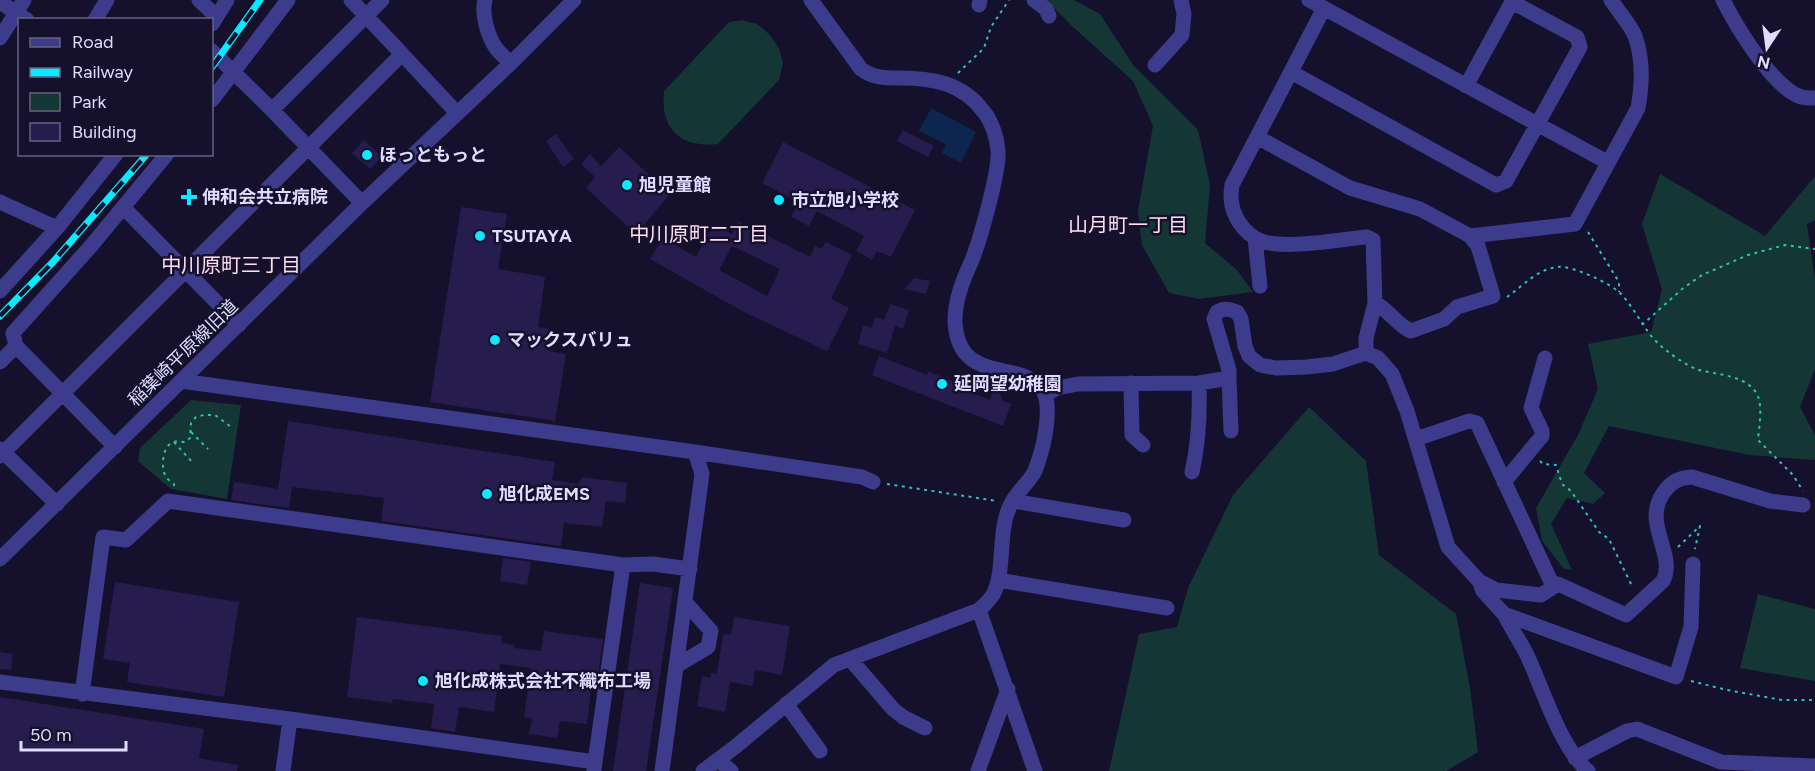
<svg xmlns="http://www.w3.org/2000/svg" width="1815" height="771" viewBox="0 0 1815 771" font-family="Figtree,'Noto Sans JP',sans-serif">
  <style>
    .green { fill: #143635 }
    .water { fill: #0c2650 }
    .building { fill: #261c4e; fill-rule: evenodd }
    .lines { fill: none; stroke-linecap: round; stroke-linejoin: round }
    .path { stroke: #2ec1b6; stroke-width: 2; stroke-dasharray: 3 4.5; stroke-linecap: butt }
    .minor { stroke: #3d3b8c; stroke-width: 15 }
    .rail-casing { stroke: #08eaff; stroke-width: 7 }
    .rail { stroke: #15112c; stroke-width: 4.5; stroke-dasharray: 14; stroke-linecap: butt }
    .poi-dot { fill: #08eaff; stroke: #15112c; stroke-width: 2 }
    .labels { text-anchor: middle; stroke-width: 5; stroke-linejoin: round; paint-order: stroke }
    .poi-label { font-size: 18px; font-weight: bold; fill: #dfdcff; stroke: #15112c; text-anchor: start }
    .street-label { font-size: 18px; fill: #dfdcff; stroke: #15112c }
    .neighbourhood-label { font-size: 20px; fill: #ffdef3; stroke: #15112c }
  </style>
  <rect width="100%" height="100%" fill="#15112c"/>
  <path class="green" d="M1046,0H1074L1100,14L1133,65L1198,130L1210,185L1205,243L1237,270L1253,292L1199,299L1169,293L1142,245L1138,211L1153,126L1133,81L1072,26Z
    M742,20L757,24L769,34L779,48L783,63L779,80L718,144C680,148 660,129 664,91L729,22Z
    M1660,174L1765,236L1815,176V220L1807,224L1815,280V369L1800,407L1815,435V460L1749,455L1609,426L1584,473L1605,493L1593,504L1567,498L1551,524L1572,570L1564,569L1542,541L1536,508L1578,435L1598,389L1588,344L1651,332L1662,290L1642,224Z
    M191,400L241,405L227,499L171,489L138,461L140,448Z
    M1309,407L1366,461L1379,555L1456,614L1470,688L1478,752L1446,771H1109L1139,634L1177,627L1188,588L1233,495Z
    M1758,594L1815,609V681L1740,668Z"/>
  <path class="water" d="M931,108L976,132L961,163L942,153L946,144L919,131Z"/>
  <path class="building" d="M903,130L934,146L928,157L897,141Z
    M556,134L574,159L563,167L546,141Z
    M364,140L382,157L370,169L352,153Z
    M783,142L915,210L891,257L877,251L872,260L856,251L864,236L817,211L809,226L791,217L799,202L762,183Z
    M619,147L670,194L636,234L586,188L595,177L581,164L590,154L601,166Z
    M461,207L507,214L498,269L545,277L538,327L552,329L549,351L566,354L555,421L430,402Z
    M738,221L810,257L815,246L822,249L826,242L852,255L831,299L849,308L827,351L744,312L650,259L663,238L696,257L714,224L732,234ZM732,246L780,269L767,296L719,270Z
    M914,278L930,281L926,294L904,289Z
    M890,304L909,310L903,329L895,326L887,353L858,344L863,325L872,328L875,317L884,320Z
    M879,356L927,375L928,371L959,384L957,387L990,400L996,384L1003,401L1011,404L1003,426L872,375Z
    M288,421L555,462L552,480L578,484L582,477L627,483L625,503L606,501L602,527L564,523L561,546L381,521L384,498L292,487L289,508L231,500L234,482L278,489Z
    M503,558L531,562L527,585L500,581Z
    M115,582L239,602L224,697L127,682L130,663L103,659Z
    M640,583L673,588L646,771H613Z
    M357,617L502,636L501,643L515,645L514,648L541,651L544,631L603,639L598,674L593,675L587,724L560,721L557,738L529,734L532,718L524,717L531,668L500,664L494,712L459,707L455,732L431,728L434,704L393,699L392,703L347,697Z
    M734,617L790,626L782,675L755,670L753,686L730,682L725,712L697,706L702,676L711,678V673L717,674L723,634L731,635Z
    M0,652L13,654L11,670L0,669Z
    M0,697L204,729L199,758L238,765L237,771H0Z"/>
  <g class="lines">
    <path class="path" d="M958,73L984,48L991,27L1009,0
      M1588,232L1619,282V292
      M1507,297C1523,286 1537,269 1558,267C1571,265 1610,283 1620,293C1636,309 1644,332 1662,347C1672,355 1684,364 1696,369C1715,375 1742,374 1755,391C1764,402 1759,426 1758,440L1793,475L1803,491
      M1642,325L1682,289L1702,275L1748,255L1785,245L1815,249
      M191,432L208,449
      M174,442L192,462
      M1540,461L1543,464L1556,465L1562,484L1571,491L1599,532L1609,539L1633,588
      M887,484L997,501
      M174,486V484C172,482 168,480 166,477C161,469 162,450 170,444C174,440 180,442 185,442L190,438L191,423L196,417L204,415H215L231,427
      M1678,547L1700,526L1695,549
      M1691,681L1727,690L1782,700H1815"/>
    <path class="minor" d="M199,0L216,16
      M351,0L402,54
      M485,0C481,13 488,37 496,48C500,54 506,58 511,63
      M1034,0L1046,9L1049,16
      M1309,0L1607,162
      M1723,0C1736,26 1773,88 1801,97C1805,98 1811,98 1815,98
      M0,2L27,20
      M979,5L980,0
      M1324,8L1232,185C1230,196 1231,207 1236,217C1240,225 1247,233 1255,238C1276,252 1340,239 1367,237L1373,240L1375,303L1366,338V353
      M95,20L107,0
      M212,24L227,0
      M0,38L24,0
      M212,51L272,110L362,203
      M1155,65L1182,35L1184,14L1181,0
      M1291,72L1496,185L1506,181L1580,47L1577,37L1512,2
      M1466,86L1513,0
      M212,100L288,0
      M272,110L382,0
      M1257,137L1350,188L1420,209L1470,236L1478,246L1493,296L1457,307L1444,319L1411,331C1397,325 1389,310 1375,303
      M0,202L57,228
      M124,208L239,325
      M1470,236L1575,224L1638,108C1642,86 1643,58 1635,36C1630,24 1618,11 1611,0
      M1255,238L1260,286
      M0,291L57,228L116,154
      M0,362L16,346
      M1229,378L1231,431
      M181,381L695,452L702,474L662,771
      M1131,383L1132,435L1143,445
      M1045,395L1057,388L1078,384L1199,383L1229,378V370L1214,319L1217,312C1225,308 1229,309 1237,312L1241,319L1245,346L1249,356L1260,365L1276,368L1306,367L1333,364L1366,353L1378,358L1392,374L1407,411L1448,547L1479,581L1496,590L1541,595L1558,584L1626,615L1663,581C1677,554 1641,523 1664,492C1672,481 1679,478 1692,477L1770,501L1803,505
      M1416,439L1469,421L1477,423L1553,586
      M115,447L16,346L13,333L91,246L167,154
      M0,449L57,504
      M695,452L862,477L873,482
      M0,456L402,54L457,113
      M1192,472C1199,442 1200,413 1199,383
      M1504,482L1542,436V431L1531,408L1545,358
      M1013,501L1124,520
      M0,559L362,203L511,63L574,0
      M623,565L653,564L690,569
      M998,580L1167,608
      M1480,583L1483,591L1504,614L1676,677L1691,627L1693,564
      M979,610L1035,771
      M1504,614C1511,628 1520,641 1527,655C1543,689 1560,747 1588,771
      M850,659L893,709L903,717L925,728
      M676,666L708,647L711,631L685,602
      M0,682L290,719L595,762L594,771
      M82,694L103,537L126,540L168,501L623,565L595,762
      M786,704L820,751
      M1575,758L1627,731L1637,729L1721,762L1815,766
      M718,760L731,771
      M283,771L290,719
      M703,771L735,747L834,665L979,610C984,605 991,599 994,593C1005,569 998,534 1009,508C1014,494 1028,484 1035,471C1038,463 1041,453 1043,445C1046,431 1050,409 1045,395C1028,355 958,390 955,321C955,299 963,280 972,260C980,240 1000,170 998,150C997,138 992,122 984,112C963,83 933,78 900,78C885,78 873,78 861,69L811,0
      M978,771L1008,689"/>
    <g class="rail-casing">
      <path id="rail" d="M212,67L260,0
        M0,316L53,262L147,154"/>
    </g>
    <use href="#rail" class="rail"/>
  </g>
  <g class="poi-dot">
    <circle cx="367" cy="155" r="6"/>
    <circle cx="627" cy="185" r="6"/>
    <path d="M186 188h6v6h6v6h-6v6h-6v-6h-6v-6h6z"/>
    <circle cx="779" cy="200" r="6"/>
    <circle cx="480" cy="236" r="6"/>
    <circle cx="495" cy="340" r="6"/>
    <circle cx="942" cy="384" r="6"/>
    <circle cx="487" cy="494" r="6"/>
    <circle cx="423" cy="681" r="6"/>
  </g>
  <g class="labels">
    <g class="poi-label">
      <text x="379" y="161">ほっともっと</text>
      <text x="639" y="191">旭児童館</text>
      <text x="202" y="203">伸和会共立病院</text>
      <text x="791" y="206">市立旭小学校</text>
      <text x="492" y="242">TSUTAYA</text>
      <text x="507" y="346">マックスバリュ</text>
      <text x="954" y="390">延岡望幼稚園</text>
      <text x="499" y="500">旭化成EMS</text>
      <text x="435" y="687">旭化成株式会社不織布工場</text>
    </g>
    <g class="street-label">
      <text transform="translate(183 353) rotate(-44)" y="6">稲葉崎平原線旧道</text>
    </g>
    <g class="neighbourhood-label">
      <text x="1128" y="232">山月町一丁目</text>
      <text x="699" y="241">中川原町二丁目</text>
      <text x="231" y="272">中川原町三丁目</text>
    </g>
  </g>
  <rect x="18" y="18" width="195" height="138" fill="#15112c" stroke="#666280" stroke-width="1.5"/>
  <rect x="30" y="38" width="30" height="9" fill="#3d3b8c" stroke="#666280" stroke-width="1.5"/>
  <text x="72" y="48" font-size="18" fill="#dfdcff">Road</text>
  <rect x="30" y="68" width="30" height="9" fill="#08eaff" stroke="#666280" stroke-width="1.5"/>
  <text x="72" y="78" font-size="18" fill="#dfdcff">Railway</text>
  <rect x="30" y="93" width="30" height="18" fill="#143635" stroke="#666280" stroke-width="1.5"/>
  <text x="72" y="108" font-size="18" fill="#dfdcff">Park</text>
  <rect x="30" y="123" width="30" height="18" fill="#261c4e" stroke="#666280" stroke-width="1.5"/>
  <text x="72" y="138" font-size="18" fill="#dfdcff">Building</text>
  <g transform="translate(1767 48) rotate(193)" stroke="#15112c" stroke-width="4.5" paint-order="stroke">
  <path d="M0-4.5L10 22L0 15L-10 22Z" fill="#dfdcff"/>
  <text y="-9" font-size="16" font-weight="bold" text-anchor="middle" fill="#dfdcff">N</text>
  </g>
  <path d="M21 741v9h105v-9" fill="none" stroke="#dfdcff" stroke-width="3"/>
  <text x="30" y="741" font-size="18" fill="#dfdcff" stroke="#15112c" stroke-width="4.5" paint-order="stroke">50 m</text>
</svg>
